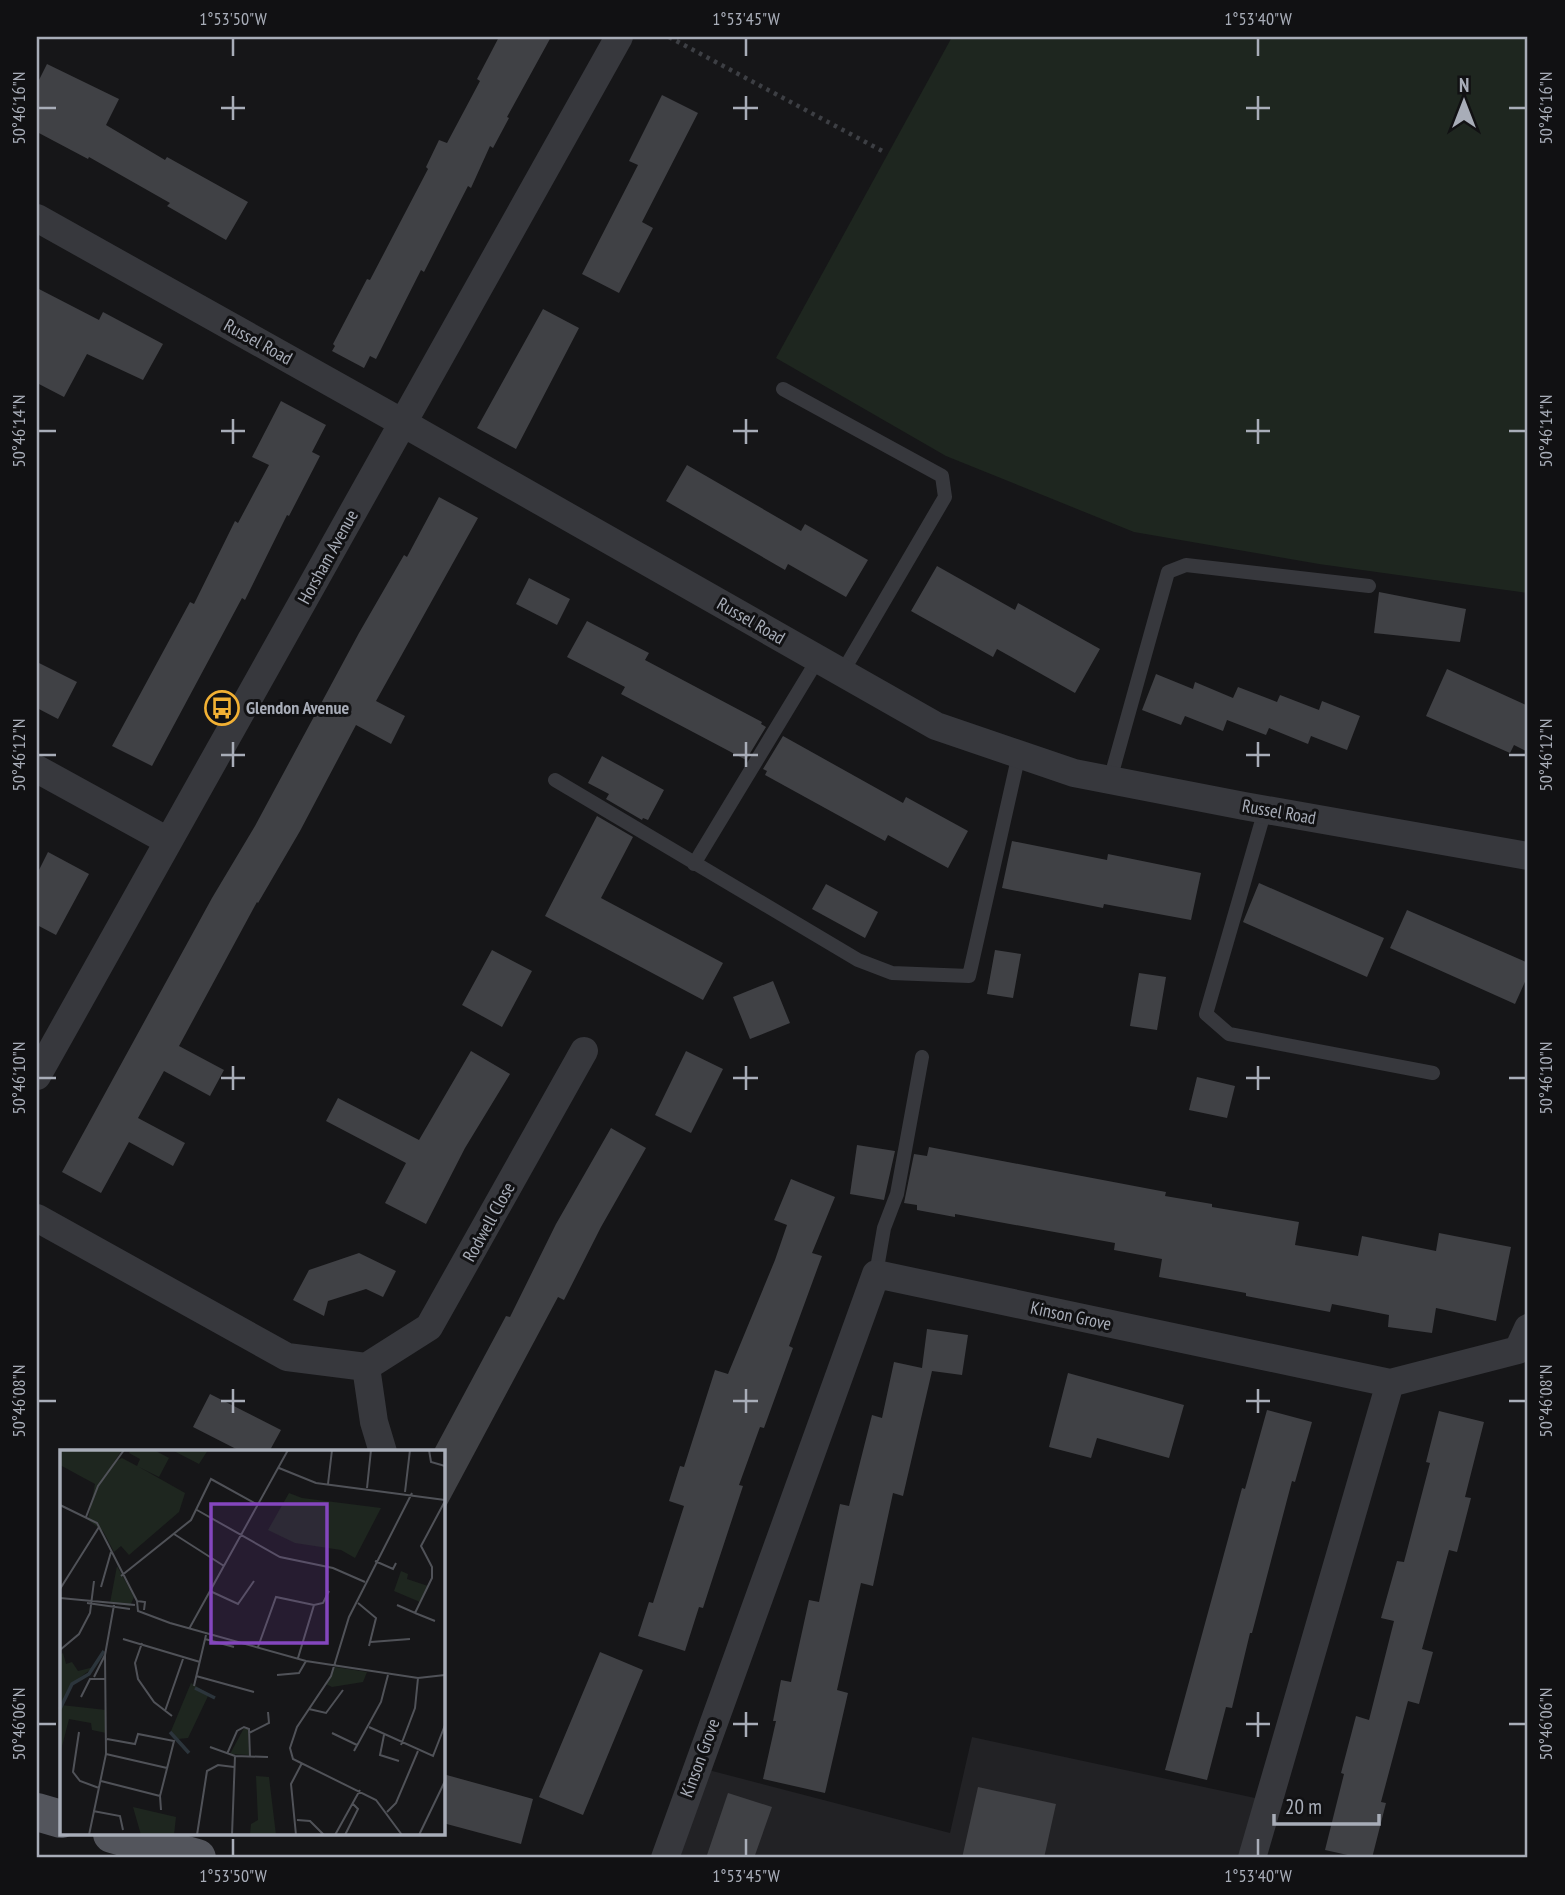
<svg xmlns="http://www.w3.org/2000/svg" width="1565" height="1895" viewBox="0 0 1565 1895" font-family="'PT Sans Narrow',sans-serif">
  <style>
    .built { fill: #222225 }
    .green { fill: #1e261f }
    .building { fill: #404145 }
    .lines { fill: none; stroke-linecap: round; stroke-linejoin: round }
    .path { stroke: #3d3f44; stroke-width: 4.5; stroke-dasharray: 3.5 5; stroke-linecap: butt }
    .service { stroke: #37383d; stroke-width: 14 }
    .minor { stroke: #37383d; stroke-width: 28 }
    .primary { stroke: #53555c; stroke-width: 38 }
    .ticks { fill: none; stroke: #a8adb8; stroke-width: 2.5 }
    .labels { text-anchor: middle; stroke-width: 6; stroke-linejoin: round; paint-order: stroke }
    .street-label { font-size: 18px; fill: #a8adb8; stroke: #111113 }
    .poi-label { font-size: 18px; font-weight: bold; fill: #a8adb8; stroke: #111113; text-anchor: start }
    .inset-river { fill: none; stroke: #2c353c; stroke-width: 3.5 }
    .inset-road { fill: none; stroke: #505258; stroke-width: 2 }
    .view { fill: #8446be; fill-opacity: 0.15; stroke: #8446be; stroke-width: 3.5 }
    .inset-edge { fill: none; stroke: #a8adb8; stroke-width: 3.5 }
    .neatline { fill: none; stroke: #a8adb8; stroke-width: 2.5 }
    .ticks-label { font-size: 18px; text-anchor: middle; fill: #a8adb8 }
  </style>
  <rect width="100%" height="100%" fill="#161618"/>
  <path class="built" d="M972,1737L1269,1801L1252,1858H665L697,1767L950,1833Z"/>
  <path class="green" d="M952,37H1528V593L1319,564L1134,532L946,456L776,358Z"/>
  <path class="building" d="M499,37H551L507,117L509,118L493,148L490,146L471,188L468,186L424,272L421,270L376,359L370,356L364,368L332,351L335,346L333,344L367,279L370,280L428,169L426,167L439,140L447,143L480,81L477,79Z
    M47,64L119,99L106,125L165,160L167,157L248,202L226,240L167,206L170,203L89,157L88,159L37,132V84Z
    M662,95L698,113L642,222L653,228L619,293L582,274L638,165L629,161Z
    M37,288L99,320L103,312L163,344L143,380L87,354L64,397L37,383Z
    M543,309L579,328L516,449L477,428Z
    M281,401L326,425L312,452L320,456L289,516L287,515L245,600L242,598L152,766L112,746L190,602L194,604L235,521L238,523L269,465L252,457Z
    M687,465L801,531L805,524L868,560L846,597L788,564L785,570L666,501Z
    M439,497L478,518L376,701L405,716L391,744L356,725L300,831L258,903L257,902L179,1046L224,1070L210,1096L164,1071L138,1118L185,1143L173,1166L129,1142L101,1193L62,1172L212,898L255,826L359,633L404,555L407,557Z
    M937,566L1015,610L1018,603L1100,649L1075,693L997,649L993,657L911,611Z
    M529,578L570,599L557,625L516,604Z
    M1379,592L1466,609L1460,642L1374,633Z
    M587,621L649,653L645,660L762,722L761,724L766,727L746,760L621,694L625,687L567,657Z
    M37,662L77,682L58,719L37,708Z
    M1447,669L1528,706V752L1514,745L1510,753L1426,716Z
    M1156,674L1193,689L1195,682L1233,698L1238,687L1277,702L1280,695L1319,710L1322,701L1360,716L1347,750L1311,736L1308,744L1269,728L1266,735L1227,720L1223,731L1185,716L1181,725L1142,710Z
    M783,736L903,803L906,797L968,831L948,868L888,835L885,841L765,775L767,771L763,769Z
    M602,756L664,790L648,820L643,818L642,820L606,799L609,794L588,783Z
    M597,816L633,837L601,898L723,963L703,1000L545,916Z
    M1012,841L1107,860L1108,854L1201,873L1191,920L1104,904L1103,908L1002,888Z
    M48,852L89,874L56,935L37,925V874Z
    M1259,883L1384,938L1367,977L1243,922Z
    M826,884L878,912L865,938L812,909Z
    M1407,910L1528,963V975L1515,1004L1390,948Z
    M492,950L532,971L502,1027L462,1005Z
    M995,950L1021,954L1013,998L987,994Z
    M1139,973L1166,977L1157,1030L1130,1026Z
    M773,981L790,1023L750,1039L733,997Z
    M471,1051L510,1074L465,1148L426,1224L385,1203L406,1163L326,1121L338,1098L419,1140Z
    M686,1051L723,1069L691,1133L655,1115Z
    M1197,1077L1235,1086L1227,1118L1189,1110Z
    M611,1128L646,1148L601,1227L564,1300L558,1297L443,1512V1452H433L506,1316L510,1317L556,1224Z
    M857,1145L895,1151L884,1200L850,1194Z
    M929,1147L1166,1192L1165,1196L1212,1204V1207L1299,1222L1295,1245L1358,1256L1362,1236L1436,1251L1439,1233L1511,1247L1496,1321L1436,1308L1432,1333L1388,1327L1389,1315L1332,1304L1330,1312L1246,1296V1293L1159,1277L1162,1259L1114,1250L1115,1243L955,1214V1217L917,1210V1205L904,1203L914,1154L927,1156Z
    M791,1179L835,1197L812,1253L822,1256L789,1346L793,1348L764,1428L760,1427L739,1485L743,1486L714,1574L703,1608L699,1607L685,1651L638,1636L649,1602L653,1603L684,1506L669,1501L680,1466L684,1467L715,1370L728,1374L775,1260L787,1225L774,1220Z
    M359,1253L396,1271L383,1297L366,1289L328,1301L324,1316L293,1300L309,1270Z
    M927,1329L968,1335L962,1375L932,1371L903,1496L893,1493L873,1586L861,1583L837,1690L848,1693L825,1793L763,1779L776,1721H773L781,1680L791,1682L809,1600L819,1602L840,1504L849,1506L872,1415L882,1418L894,1362L922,1368Z
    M1068,1373L1184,1405L1169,1458L1097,1438L1091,1458L1049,1447Z
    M210,1394L281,1430L269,1452H242L193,1427Z
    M1267,1410L1312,1422L1295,1482L1292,1481L1252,1633H1250L1232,1708L1226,1707L1207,1780L1165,1770L1242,1488L1245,1489Z
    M1439,1411L1484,1422L1465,1497L1471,1498L1457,1552L1449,1550L1422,1649L1433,1652L1419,1704L1408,1701L1381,1802L1386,1803L1372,1858H1361L1325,1850L1344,1774L1341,1773L1356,1716L1369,1720L1394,1621L1381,1618L1397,1561L1404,1562L1430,1463L1426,1462Z
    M600,1652L643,1670L583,1815L539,1797Z
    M443,1774L533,1799L521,1844L443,1823Z
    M978,1787L1056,1804L1044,1858H962Z
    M728,1793L772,1807L754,1858H706Z"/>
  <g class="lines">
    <path class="path" d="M669,37L886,153"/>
    <path class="service" d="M783,389L942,476L945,497L842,673
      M555,780L858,960L892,973L969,976L1019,754
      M1110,780L1168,572L1186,565L1369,586
      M1265,810L1206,1014L1229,1034L1433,1073
      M694,864L818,659
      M876,1274L884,1228L897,1194L922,1057"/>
    <path class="minor" d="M37,218L403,423L936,726L1074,773L1244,806L1528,856
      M37,769L168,841
      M37,1076L619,37
      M37,1218L287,1357L366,1367L429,1327L584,1051
      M366,1367L374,1422L383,1452
      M1390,1383L1518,1350L1528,1328
      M665,1858L876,1274L1390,1383L1252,1858"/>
    <path class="primary" d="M37,1812L61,1819
      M112,1834L197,1858"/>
  </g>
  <path class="ticks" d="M233,38V56M746,38V56M1258,38V56M233,96V120M746,96V120M1258,96V120M38,108H56M221,108H245M733,108H758M1246,108H1270M1509,108H1526M233,419V444M746,419V444M1258,419V444M38,431H56M221,431H245M733,431H758M1246,431H1270M1509,431H1526M233,742V767M746,742V767M1258,742V767M38,755H56M221,755H245M733,755H758M1246,755H1270M1509,755H1526M233,1066V1090M746,1066V1090M1258,1066V1090M38,1078H56M221,1078H245M733,1078H758M1246,1078H1270M1509,1078H1526M233,1389V1413M746,1389V1413M1258,1389V1413M38,1401H56M221,1401H245M733,1401H758M1246,1401H1270M1509,1401H1526M746,1712V1737M1258,1712V1737M38,1724H56M733,1724H758M1246,1724H1270M1509,1724H1526M233,1839V1856M746,1839V1856M1258,1839V1856"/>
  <defs>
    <g id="bus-ring" transform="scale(1.75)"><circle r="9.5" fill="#111113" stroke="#f2b134" stroke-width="1.5"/><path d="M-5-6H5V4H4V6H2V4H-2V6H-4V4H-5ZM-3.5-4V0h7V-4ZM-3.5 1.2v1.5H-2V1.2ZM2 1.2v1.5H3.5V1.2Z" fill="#f2b134"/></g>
  </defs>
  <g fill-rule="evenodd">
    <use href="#bus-ring" x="222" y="708"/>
  </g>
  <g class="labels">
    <g class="street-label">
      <text transform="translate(258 342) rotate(29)" y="6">Russel Road</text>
      <text transform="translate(328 557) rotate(-61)" y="6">Horsham Avenue</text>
      <text transform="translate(751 621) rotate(30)" y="6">Russel Road</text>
      <text transform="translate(1279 812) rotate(10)" y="6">Russel Road</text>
      <text transform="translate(489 1222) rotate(-61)" y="6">Rodwell Close</text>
      <text transform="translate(1071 1316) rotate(12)" y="6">Kinson Grove</text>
      <text transform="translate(700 1758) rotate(-70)" y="6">Kinson Grove</text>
    </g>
    <g class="poi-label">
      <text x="246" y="714">Glendon Avenue</text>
    </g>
  </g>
  <g transform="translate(60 1450)">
    <rect width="385" height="385" fill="#161618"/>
    <path d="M0,0H62L54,12L62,8L77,16L80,9L69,3L71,0H94L109,8L99,27L79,17L125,43L119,62L69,105L61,96L54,102L43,81L28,70L35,34L0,15ZM112,0H148L139,14ZM229,43L242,48L321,58L295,108L281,100L235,93L208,80ZM57,116L74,147L70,156L50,153ZM341,121L348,124L347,129L368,136L360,152L334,141ZM3,203L6,214L12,212L18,221L34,217L11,234L1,255L46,260V283L32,280L31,273L9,269L0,304V205ZM275,217L307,222L303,232L272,237L266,234ZM131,233L149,244L128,288L118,289L111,281ZM184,278L188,279L189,305L170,304ZM196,326L209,327L216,385H190L191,374L198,370ZM73,357L116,367L114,385H81Z" fill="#1e261f"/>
    <path class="inset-river" d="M135,238L155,248M0,259L12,234L29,224L44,201M110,282L129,303"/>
    <path class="inset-road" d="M369,0L371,12L385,16M219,18L256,33L385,50M268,34L272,0M307,38L311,0M345,42L350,0M0,55L37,73L77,151M137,60L220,107L273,118L305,132M26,67L38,36L64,0M114,84L164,116M315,111L333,119L336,113M61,126L131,70L151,29L198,55M41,137L51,102M0,139L39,77M150,141L178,154L194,131M0,148L75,155M27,153L70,159M298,153L316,168L309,196M254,155L263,153L269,141M337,155L355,163L372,128V117L361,96L385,51M84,160L85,152L77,151L78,161L110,173L246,211L358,228L385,225M355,163L375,171M129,179L228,0M63,189L140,212M145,189L174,197M311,192L350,189M82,193L75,213L78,229L94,252L112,266M198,197L216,147L254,155L238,208M0,200L19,184L30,163L34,131M217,225L239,223L246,211M136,226L194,242M34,227L45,205M134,236L146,185M21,247L30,229H45M249,259L266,263L283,240M105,261L123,209M309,277L373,306L385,275M19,282L13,322L20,331L39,338M189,283L209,273L208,262M272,283L297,295M324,285L320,305L339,311M47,289L75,294L78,284L114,291L100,346L101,360M341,295L355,258L358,228M150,297L175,306L208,307M294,301L321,252L328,225M46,304L107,318M167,304L177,281L184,277L189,279L190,307M41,331L100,346M33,361L60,366L63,380M327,362L336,353L358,301M237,370L250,371L264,385M29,385L46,304L45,205L54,155M137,385L147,321L158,315L174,317M172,385L175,306M236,385L231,334L242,313M275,385L300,340M285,385L298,359L293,354M342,385L316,350L233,309L230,298L237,277L271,226L289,167L352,43M359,385L385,331"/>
    <path class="view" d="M151,54H267V193H151Z"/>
    <rect width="385" height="385" class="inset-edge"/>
  </g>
  <rect width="1565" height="1895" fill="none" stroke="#111113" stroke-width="77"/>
  <g transform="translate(1464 102)" stroke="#111113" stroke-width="5" paint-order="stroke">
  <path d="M0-5L12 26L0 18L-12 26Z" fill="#a8adb8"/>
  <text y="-10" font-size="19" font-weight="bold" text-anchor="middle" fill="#a8adb8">N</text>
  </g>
  <path d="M1274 1814v10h105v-10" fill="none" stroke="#a8adb8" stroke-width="3.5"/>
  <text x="1285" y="1814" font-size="21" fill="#a8adb8" stroke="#111113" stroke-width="5" paint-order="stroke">20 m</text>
  <rect x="38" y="38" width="1488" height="1818" class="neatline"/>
  <g class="ticks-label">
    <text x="233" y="25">1°53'50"W</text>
    <text x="746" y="25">1°53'45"W</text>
    <text x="1258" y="25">1°53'40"W</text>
    <text transform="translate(19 108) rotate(-90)" y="6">50°46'16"N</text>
    <text transform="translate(1546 108) rotate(-90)" y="6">50°46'16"N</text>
    <text transform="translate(19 431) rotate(-90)" y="6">50°46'14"N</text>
    <text transform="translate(1546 431) rotate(-90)" y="6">50°46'14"N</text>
    <text transform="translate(19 755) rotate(-90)" y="6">50°46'12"N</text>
    <text transform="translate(1546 755) rotate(-90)" y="6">50°46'12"N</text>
    <text transform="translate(19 1078) rotate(-90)" y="6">50°46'10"N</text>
    <text transform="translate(1546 1078) rotate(-90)" y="6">50°46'10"N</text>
    <text transform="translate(19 1401) rotate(-90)" y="6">50°46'08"N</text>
    <text transform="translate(1546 1401) rotate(-90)" y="6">50°46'08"N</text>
    <text transform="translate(19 1724) rotate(-90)" y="6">50°46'06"N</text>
    <text transform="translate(1546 1724) rotate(-90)" y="6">50°46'06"N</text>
    <text x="233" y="1882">1°53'50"W</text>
    <text x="746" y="1882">1°53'45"W</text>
    <text x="1258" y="1882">1°53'40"W</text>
  </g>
</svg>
